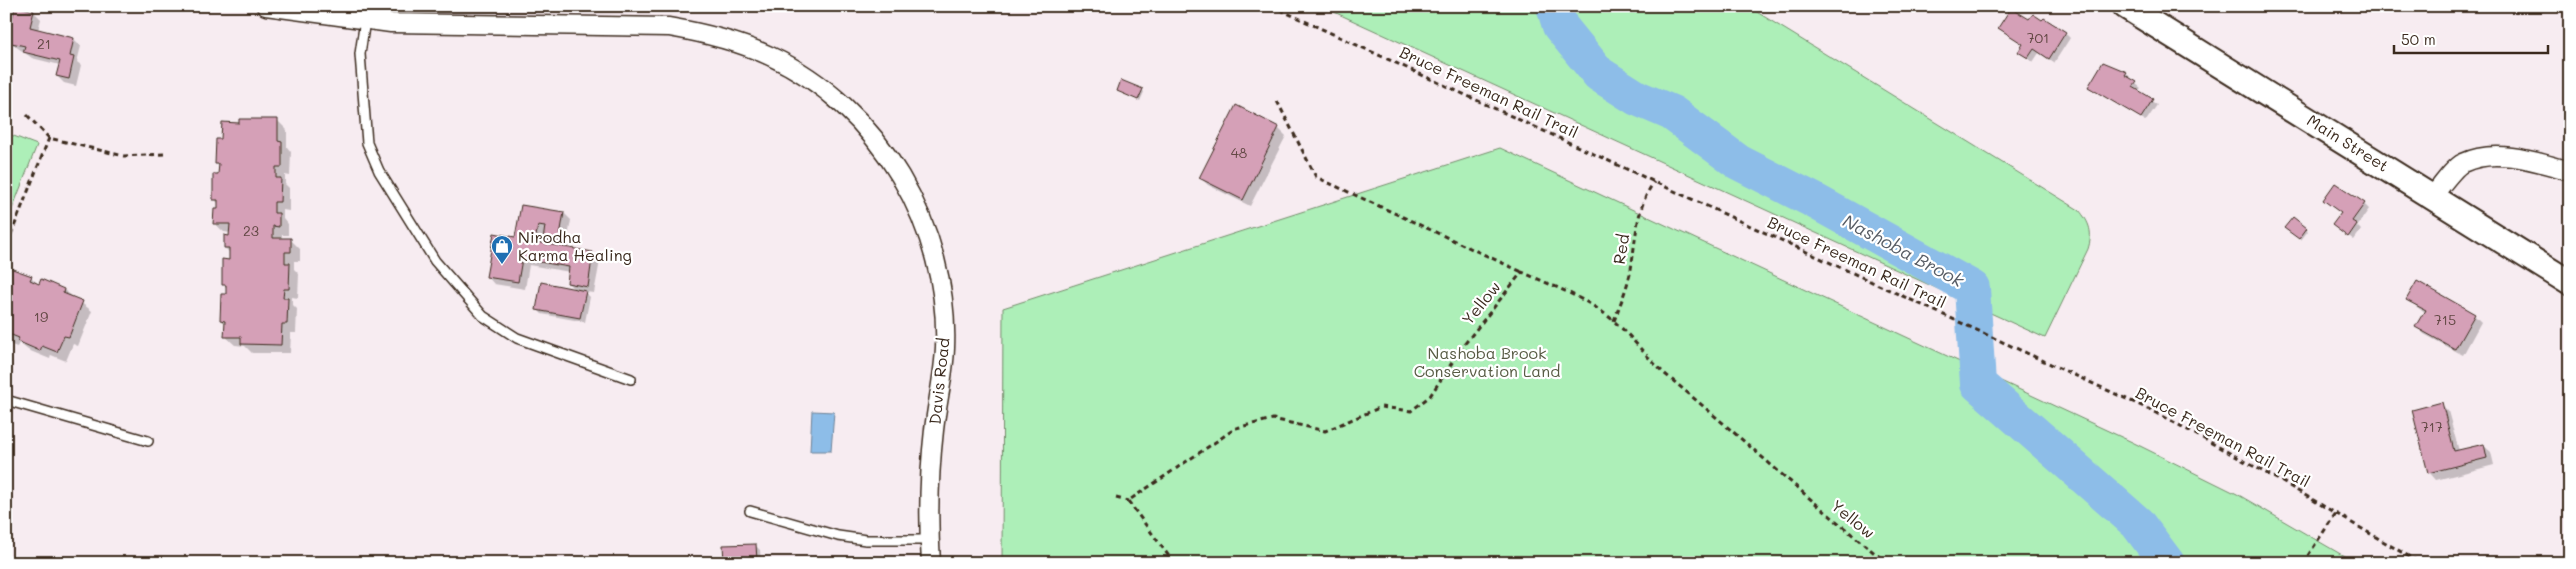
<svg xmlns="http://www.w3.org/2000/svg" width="2576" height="569" viewBox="0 0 2576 569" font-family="Mali,sans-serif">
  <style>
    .green { fill: #adefb8; stroke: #748c6b }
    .water { fill: #8dbde8; stroke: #6c8297 }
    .shadow { fill: #0003; fill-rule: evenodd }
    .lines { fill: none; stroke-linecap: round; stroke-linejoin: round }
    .river { stroke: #8dbde8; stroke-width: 36 }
    .building { fill: #d5a0b7; stroke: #3b2a1e }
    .lane-casing { stroke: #3b2a1e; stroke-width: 12 }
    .street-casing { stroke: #3b2a1e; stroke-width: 21 }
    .secondary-casing { stroke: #3b2a1e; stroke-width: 28 }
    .path { stroke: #3b2a1e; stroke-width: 3; stroke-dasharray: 5 4; stroke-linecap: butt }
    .lane { stroke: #fff; stroke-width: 9 }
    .street { stroke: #fff; stroke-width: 18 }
    .secondary { stroke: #fff; stroke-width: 24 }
    .labels { text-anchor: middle; stroke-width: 4.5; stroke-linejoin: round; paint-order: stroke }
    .number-label { font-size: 14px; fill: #624844 }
    .street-label { font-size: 16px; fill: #3b2a1e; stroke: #fff }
    .poi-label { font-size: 16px; fill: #3b2a1e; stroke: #fff; text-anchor: start }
    .park-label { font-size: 16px; fill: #585b44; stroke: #fff }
    .water-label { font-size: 18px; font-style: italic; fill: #585d65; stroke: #fff }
  </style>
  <rect width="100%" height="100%" fill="#f7ecf1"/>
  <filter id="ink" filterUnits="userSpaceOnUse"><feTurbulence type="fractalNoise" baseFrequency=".02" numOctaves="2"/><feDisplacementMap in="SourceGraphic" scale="10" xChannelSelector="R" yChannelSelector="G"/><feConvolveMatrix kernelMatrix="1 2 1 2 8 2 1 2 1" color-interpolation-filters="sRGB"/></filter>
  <g filter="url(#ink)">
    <path class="green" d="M1321,6H1747L2079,210C2090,223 2093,233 2088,249L2045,338Z
      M6,133L37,145L6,225Z
      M1500,148L2132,442L2237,494L2356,563H1002L1003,308Z"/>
    <path class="water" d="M812,411L834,412L831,451H810Z"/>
    <path class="shadow" d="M34,12L41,19L38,30L74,39L81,46L77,62L81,65L76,86L64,83L57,76L60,65L32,58L8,41Z
      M2030,21L2065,33L2070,38L2054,63L2039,53L2033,62L2019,52L2024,45L2000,28Z
      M2126,73L2131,78L2130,79L2141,88L2138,91L2157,105L2146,121L2090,87Z
      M1142,90L1144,92L1140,101L1118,91Z
      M1236,107L1278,128L1286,136L1250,206L1208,185L1201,178Z
      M278,121L287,130V147L291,152L290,176L285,175V184L289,188V211L283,210V218L288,224V235H282V239H290L300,249V261H294V269L299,274L298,298L292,297V304L297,309L296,333H291L290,353H252L245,346L235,345L225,336L226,324L221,320L227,296V289L223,284L230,261V253L225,248L231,233L224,232L214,223L219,210V204L214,199L220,175V167L216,164L223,140L240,124Z
      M2325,200L2364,204L2369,209L2357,226L2361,230L2354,240L2334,225L2342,213Z
      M522,206L564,213L571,220L566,249L593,253L600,261L594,293L585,292L590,297L585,322L542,314L537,309L575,290L568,283L570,272L529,265L525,289L494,284L487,276L516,239ZM544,239L551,246L543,245Z
      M2306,229L2308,231L2301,240L2288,230Z
      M8,268L31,277L40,286L64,290L92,311L78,346L73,344L66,361L51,355L50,359L28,350L19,343L17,347L6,343Z
      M2408,300L2474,315L2481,322L2463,355L2424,334L2417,326L2425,313Z
      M2441,404L2448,411L2459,451L2483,445L2491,452L2494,465L2436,480L2429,472Z
      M755,545L760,550L761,563L725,562Z"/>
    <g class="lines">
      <path class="river" d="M1554,6L1560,26L1599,74L1637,98L1672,113L1738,162L1811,199L1972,288L1978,384L2137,523L2167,563"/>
    </g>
    <path class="building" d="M15,6L34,11L30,27L74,38L70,56L74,57L69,79L56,76L60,61L23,52L25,46L7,42Z
      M2011,8L2029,19L2033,14L2042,20L2044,18L2066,32L2049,59L2034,49L2028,58L2018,52L2023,44L1998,28Z
      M2103,62L2127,72L2125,75L2137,82L2133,87L2153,99L2141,118L2088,87Z
      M1121,80L1143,89L1138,100L1117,91Z
      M1236,105L1279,127L1243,200L1199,178Z
      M239,119H278V141L282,142V167H276V178H281L280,202H274V213H279V227L273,226V238H291V252H285V263H290L289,289H284L283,298H288L287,324H282L281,345L241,344V337H224L225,321L220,320L221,294H226V285H222V259L229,260V248H224V235L229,236L230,224H213L214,209H218V200H213V174H218L219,164H215L216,139H221L222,122L239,123Z
      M2335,183L2365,203L2352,221L2357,224L2348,237L2332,225L2341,213L2323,200Z
      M521,205L564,212L559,242L543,240L545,226L538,225L535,242L593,252L588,287L567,283L569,267L522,259L518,282L486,277L494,233L515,237Z
      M2293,217L2307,228L2299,239L2284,228Z
      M7,267L32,276L30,280L39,284L41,279L64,289L63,293L83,301L69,337L64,336L57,352L42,346L40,351L17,341L19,338L9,334L6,338Z
      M2417,281L2475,314L2455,349L2415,327L2425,310L2406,300Z
      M541,282L586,291L580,318L536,310Z
      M2442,402L2454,451L2484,444L2487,458L2428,473L2412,410Z
      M756,544L757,561L724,562L723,545Z"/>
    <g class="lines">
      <g class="lane-casing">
        <path id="lane" d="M365,20L360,54L367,143L379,171L435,261L483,316L517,338L631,379
          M6,400L148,441
          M750,511L838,536L866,540H930"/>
      </g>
      <g class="street-casing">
        <path id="street" d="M266,6L391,23L669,27C704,33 737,41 770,56C879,106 950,229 945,348C944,375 937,403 934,430C929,474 928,519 931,563
          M2432,197C2439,189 2454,167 2463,163C2496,147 2538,162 2570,171"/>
      </g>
      <g class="secondary-casing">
        <path id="secondary" d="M2125,6L2570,283"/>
      </g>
      <path class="path" d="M1272,6L2157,413L2286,484L2420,563
        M1277,101L1316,177L1522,272
        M27,115L49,138
        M6,242L10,237L49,138L124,156L164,154
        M1614,321C1620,304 1628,286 1631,269C1636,239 1636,207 1654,182
        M1116,498L1128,501
        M1174,563L1128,501L1236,428L1273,419L1325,431L1381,407L1411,411L1430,396L1463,346L1522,272C1553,286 1589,299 1615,322C1633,338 1647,358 1665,374C1740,436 1811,502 1887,563
        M2303,563L2336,513"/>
      <use href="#lane" class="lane"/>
      <use href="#street" class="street"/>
      <use href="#secondary" class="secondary"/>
    </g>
  </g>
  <defs>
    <g id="shop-pin" transform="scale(1.125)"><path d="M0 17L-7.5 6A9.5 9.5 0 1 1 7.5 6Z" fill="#1f6fb2" stroke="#fff"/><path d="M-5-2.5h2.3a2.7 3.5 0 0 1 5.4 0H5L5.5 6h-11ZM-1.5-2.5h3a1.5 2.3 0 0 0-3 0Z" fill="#fff"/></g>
  </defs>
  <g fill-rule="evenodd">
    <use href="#shop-pin" x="502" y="246"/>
  </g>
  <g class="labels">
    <g class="number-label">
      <text x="2038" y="43">701</text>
      <text x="44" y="49">21</text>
      <text x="1239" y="158">48</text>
      <text x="251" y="236">23</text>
      <text x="41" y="322">19</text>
      <text x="2445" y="325">715</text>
      <text x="2432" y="432">717</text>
    </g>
    <g class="street-label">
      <text transform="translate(1489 92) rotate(25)" y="6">Bruce Freeman Rail Trail</text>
      <text transform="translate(2348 143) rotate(32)" y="6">Main Street</text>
      <text transform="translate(1621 249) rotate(-81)" y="6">Red</text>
      <text transform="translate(1857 262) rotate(25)" y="6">Bruce Freeman Rail Trail</text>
      <text transform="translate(1481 303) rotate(-51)" y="6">Yellow</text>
      <text transform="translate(939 381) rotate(-84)" y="6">Davis Road</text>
      <text transform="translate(2223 437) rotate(28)" y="6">Bruce Freeman Rail Trail</text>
      <text transform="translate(1853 519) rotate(39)" y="6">Yellow</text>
    </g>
    <g class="poi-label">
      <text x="518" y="243">Nirodha<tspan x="518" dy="18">Karma Healing</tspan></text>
    </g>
    <g class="park-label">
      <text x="1487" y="359">Nashoba Brook<tspan x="1487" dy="18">Conservation Land</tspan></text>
    </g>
    <g class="water-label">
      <text transform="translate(1903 251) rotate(28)" y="6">Nashoba Brook</text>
    </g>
  </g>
  <rect width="2576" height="569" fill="none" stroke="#fff" stroke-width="25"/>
  <rect x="12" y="12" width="2551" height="544" fill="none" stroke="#3b2a1e" stroke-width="2" filter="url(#ink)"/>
  <path d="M2394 45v8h154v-8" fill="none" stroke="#3b2a1e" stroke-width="2.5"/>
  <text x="2401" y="45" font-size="15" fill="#3b2a1e" stroke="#ffffff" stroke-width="4" paint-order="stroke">50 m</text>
</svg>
